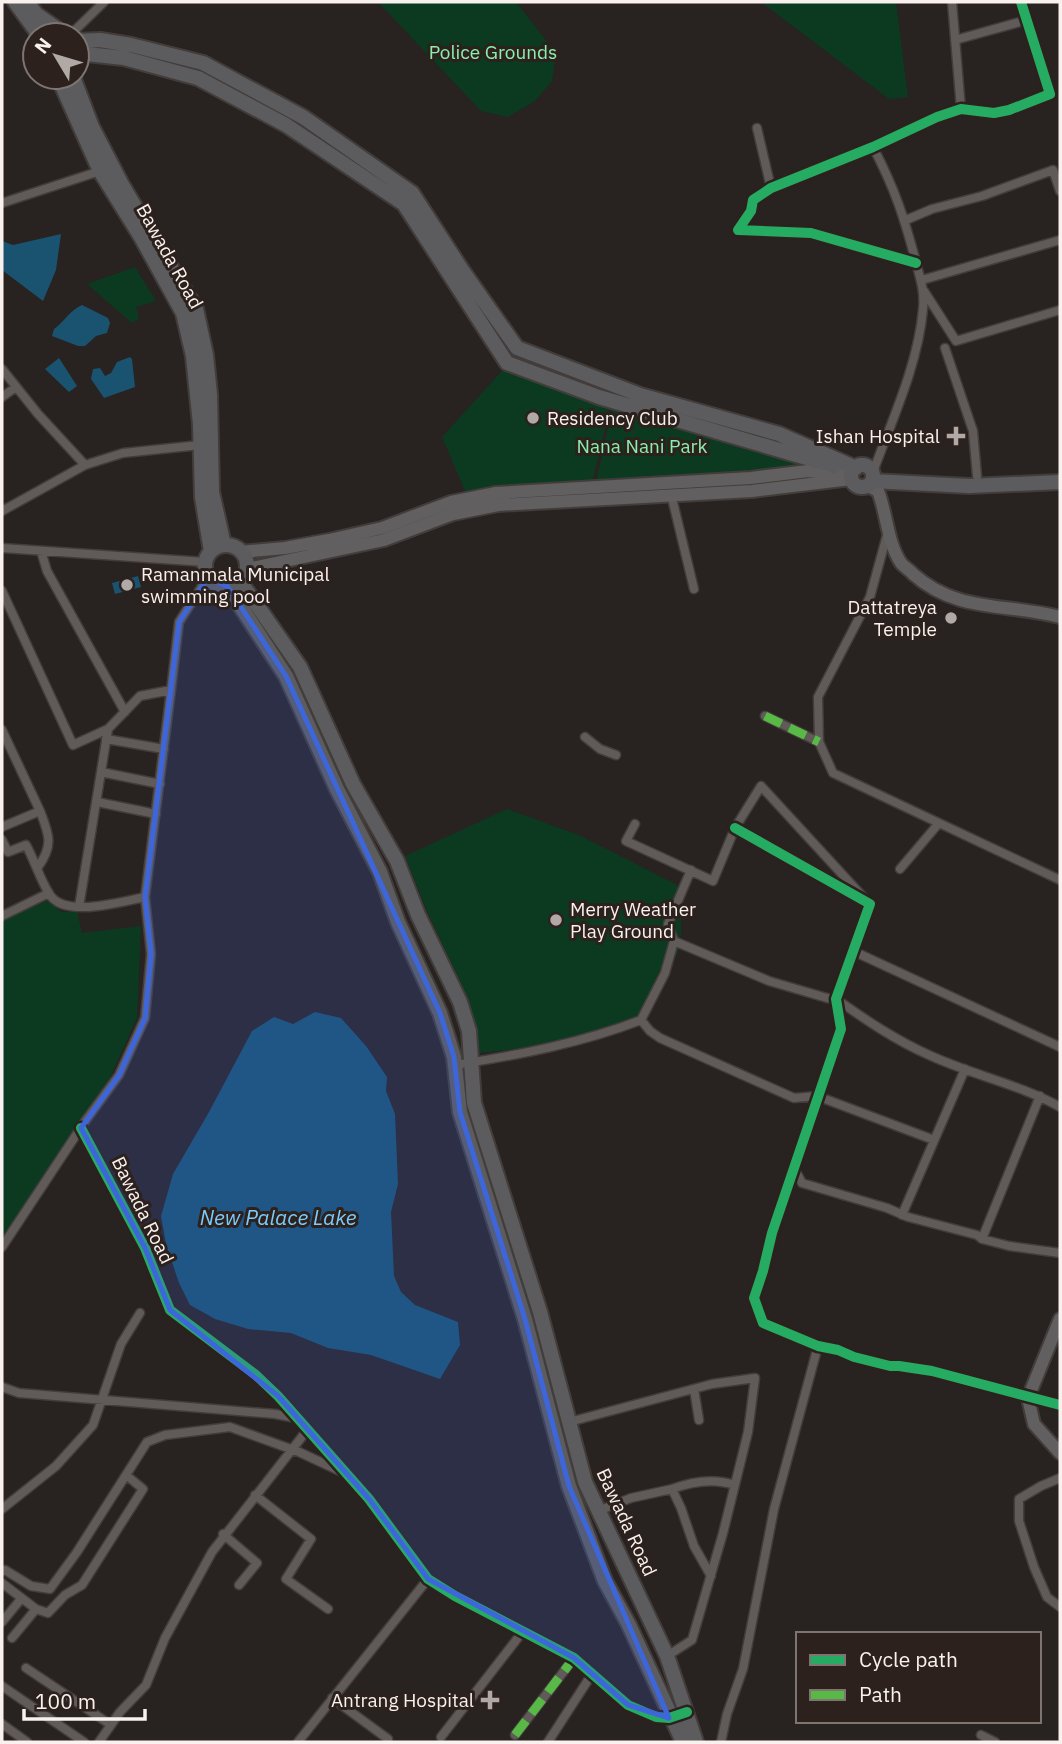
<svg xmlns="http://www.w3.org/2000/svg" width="1062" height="1744" viewBox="0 0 1062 1744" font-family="'IBM Plex Sans',sans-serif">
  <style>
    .green { fill: #0b3a20 }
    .water { fill: #1a5370 }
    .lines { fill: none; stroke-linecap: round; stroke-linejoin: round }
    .street-casing { stroke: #423d3b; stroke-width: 11 }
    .secondary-casing { stroke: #423d3b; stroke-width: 16 }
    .primary-casing { stroke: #423d3b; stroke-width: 18 }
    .street { stroke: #605b59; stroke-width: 8 }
    .secondary { stroke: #625f61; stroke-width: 12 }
    .primary { stroke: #5c5c5f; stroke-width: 14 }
    .quiet { stroke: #58b947; stroke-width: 9; stroke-dasharray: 18 9; stroke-linecap: butt }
    .cycleway-casing { stroke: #2c211c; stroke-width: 15 }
    .cycleway { stroke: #26ab63; stroke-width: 10 }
    .marked { fill: #3e66db; fill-opacity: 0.2; stroke: #3e66db; stroke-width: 5; stroke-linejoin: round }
    .poi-dot { fill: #b0a9a6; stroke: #2c211c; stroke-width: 2.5 }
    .labels { text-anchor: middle; stroke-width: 6; stroke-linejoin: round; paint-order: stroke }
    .park-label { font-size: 19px; fill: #8aeeac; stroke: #2c211c }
    .street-label { font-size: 19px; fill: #f9f1ee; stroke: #2c211c }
    .poi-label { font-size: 19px; fill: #f9f1ee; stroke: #2c211c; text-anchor: start }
    .water-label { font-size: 21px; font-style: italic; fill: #7bccfd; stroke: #2c211c }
  </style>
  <rect width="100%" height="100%" fill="#282220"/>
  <path class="green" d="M378,2H516L556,53L552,81L535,101L508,117L481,111Z
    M761,2H896L908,97L889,99Z
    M135,267L156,301L136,307L139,319L132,323L87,284Z
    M509,363L612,400L591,487L468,498L442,437Z
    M614,400L852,471L595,487Z
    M507,809L581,836L681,887V932L678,952L648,1014C592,1033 533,1050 474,1053L476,1025L467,996L426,909L405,856Z
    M47,901L62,912L77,911L82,933L141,926L137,1018L110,1078L2,1241V920Z"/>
  <path class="water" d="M61,234L56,270L43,301L2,270V241L13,245Z
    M82,305L108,318L110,323L107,333L96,336L85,346H78L52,336L54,329C64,322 70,310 82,305Z
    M130,357L132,359L135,387L104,398L91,379L93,369L100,368L105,376L111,373L117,362Z
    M59,358L77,386L69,392L45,369Z
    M138,576L141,587L115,594L112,583Z
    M315,1012L341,1018L366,1046L387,1077L386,1091L395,1114L398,1184L391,1212L394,1276L401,1292L415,1305L458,1322L460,1345L440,1379L371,1355L328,1348L291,1333L248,1329L215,1319L190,1305L179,1283L166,1244L161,1216L173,1174L209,1112L252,1031L274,1017L293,1024Z"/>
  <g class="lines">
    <g class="street-casing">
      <path id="street" d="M952,2L961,109
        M70,35L104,2
        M955,40L1027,20
        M757,128L771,188
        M2,203L100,171
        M906,220L932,209L982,196L1053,170L1060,191
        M916,263L811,233L738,230L751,211L753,200L771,188L873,147L937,117L961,109L994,113L1009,110L1050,94L1021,2
        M922,280L1060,240
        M924,291L956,341L1060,310
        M945,348L973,431L977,476
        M2,369L38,414L85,465
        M2,397L16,387
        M873,472C892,420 918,365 923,309C925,292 920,278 916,262C904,217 895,189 873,147
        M671,494L694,589
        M2,511L85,465L123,453L200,445
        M887,535L870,597L818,697L819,742L833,773L939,823L900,869
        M2,548L205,562
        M41,551L47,571L125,712
        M2,591L73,745L108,729L140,696L171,690L179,622L208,577
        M765,716L819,742
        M2,730L40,811L2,827
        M585,737L600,749L616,755
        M106,739L164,749
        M101,772L160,784
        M97,802L156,814
        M939,823L1060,880
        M635,824L626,841L713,881L735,828L761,786L864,898
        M735,828L870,904L836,999L841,1029L772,1233L763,1271L754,1298L763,1323L818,1346L838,1350L854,1357L890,1366H899L932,1371L1060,1405
        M2,840L8,852L26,845C35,861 40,880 50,895C65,918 122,902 145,897L171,690
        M38,867C54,845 49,834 40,811
        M79,907L108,729
        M2,916L49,893
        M674,941L668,924L691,870
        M853,951L1060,1047
        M641,1020L650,1031L660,1038L794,1098L817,1096L934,1140
        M455,1065C518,1055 582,1043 641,1020L665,973L674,941L769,981L827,998L836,999C866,1020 895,1040 929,1055C972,1075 1019,1084 1060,1107
        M81,1128L145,1248L170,1310L256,1375L278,1396L369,1499L428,1579L455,1596L574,1658L628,1705L652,1716L669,1718L671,1716
        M794,1168L802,1183L887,1208L908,1217L977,1235L982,1239L1009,1246L1060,1253
        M902,1215L965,1069
        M982,1239L1040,1096
        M2,1247L86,1120L119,1075L145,1018L151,954L145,897
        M2,1387L19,1393L275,1414L301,1419
        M694,1389L699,1420
        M569,1422L712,1384L755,1378L748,1432L723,1533L692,1640L667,1656
        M1060,1478L1041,1486L1019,1499V1521L1034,1567L1047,1597L1060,1607
        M255,1495L311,1539L286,1579L328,1609
        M2,1509L56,1466L93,1425L121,1344L140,1313
        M598,1511L631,1498L672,1489
        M223,1534L257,1563L239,1585
        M2,1571L5,1570L31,1586L50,1589L77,1552L147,1442L165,1435L230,1427L299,1452L342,1472
        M711,1576L694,1546L681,1508L672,1489C693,1481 714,1478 735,1485
        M2,1583L36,1609L48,1613L65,1595L82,1585L143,1489L126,1475
        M2,1622L21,1599
        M12,1638L36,1609
        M26,1668L111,1725
        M2,1686L84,1742
        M332,1698L388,1739
        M2,1724L27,1742
        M515,1735L574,1658
        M981,1735L995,1742
        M441,1737L524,1630
        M99,1742L120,1712L146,1685L165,1638L212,1552L308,1429
        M298,1742L428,1579
        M548,1742L592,1674
        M721,1742L727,1714L743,1669L774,1509L818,1346"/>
    </g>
    <g class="secondary-casing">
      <path id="secondary" d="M868,486L878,491C887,514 887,542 901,563C904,567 910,570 913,574C957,613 1006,603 1060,617
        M241,552L285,548L329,540L382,528L451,502L496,493L751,478L808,471L852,473
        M247,569L384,540L453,514L498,505L752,491L851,479
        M1060,1319L1028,1398L1034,1424L1060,1453"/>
    </g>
    <g class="primary-casing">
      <path id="primary" d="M15,2L39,35
        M27,2L36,14L56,28
        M77,41L100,40L131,45L203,63L303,117L412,193L462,270L517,348L640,395L779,434L856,468
        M77,53L124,58L198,78L286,125L404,204L507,363L599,397L834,466
        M58,77L100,171L141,237L183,313L193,356L200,424L202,497L211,551
        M73,77L92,127L121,183L196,309L206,355L210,395L212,492L224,545
        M851 476a11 11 0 1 1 22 0a11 11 0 1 1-22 0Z
        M872,481L969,486L1060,482
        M205 566a21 21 0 1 1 42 0a21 21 0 1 1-42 0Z
        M240,581L300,667L353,784L397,861L418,915L460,1002L469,1031L474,1103L540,1312L585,1482L667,1656L696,1742
        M228,587L286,676L337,789L380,872L398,922L440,1013L454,1057L460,1112L525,1319L569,1486L605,1581L629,1625L683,1742"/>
    </g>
    <use href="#street" class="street"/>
    <use href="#secondary" class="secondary"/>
    <use href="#primary" class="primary"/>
    <path class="quiet" d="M765,716L819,742
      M515,1735L574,1658"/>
    <g class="cycleway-casing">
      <path id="cycleway" d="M916,263L811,233L738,230L751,211L753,200L771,188L873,147L937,117L961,109L994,113L1009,110L1050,94L1021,2
        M735,828L870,904L836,999L841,1029L772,1233L763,1271L754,1298L763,1323L818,1346L838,1350L854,1357L890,1366H899L932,1371L1060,1405
        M81,1128L145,1248L170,1310L256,1375L278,1396L369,1499L428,1579L455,1596L574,1658L628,1705L656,1717L669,1718L687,1712"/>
    </g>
    <use href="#cycleway" class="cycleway"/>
  </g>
  <path class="marked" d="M208,577L228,587L286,676L440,1013L454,1057L460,1112L525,1319L569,1486L669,1718L628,1705L574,1658L428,1579L369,1499L278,1396L170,1310L145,1248L81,1128L119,1075L145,1018L151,954L145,897L179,622Z"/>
  <g class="poi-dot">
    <circle cx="533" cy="418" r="7"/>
    <path d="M952.5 425.5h7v7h7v7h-7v7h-7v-7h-7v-7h7z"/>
    <circle cx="127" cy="585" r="7"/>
    <circle cx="951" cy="618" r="7"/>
    <circle cx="556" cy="920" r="7"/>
    <path d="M486.5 1689.5h7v7h7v7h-7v7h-7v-7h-7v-7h7z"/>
  </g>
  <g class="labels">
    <g class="park-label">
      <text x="493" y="59">Police Grounds</text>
      <text x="642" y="453">Nana Nani Park</text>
    </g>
    <g class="street-label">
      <text transform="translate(170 256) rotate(61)" y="7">Bawada Road</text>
      <text transform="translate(143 1210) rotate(64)" y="7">Bawada Road</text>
      <text transform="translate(627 1522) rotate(65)" y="7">Bawada Road</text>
    </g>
    <g class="poi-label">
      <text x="547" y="425">Residency Club</text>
      <text x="940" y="443" text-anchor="end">Ishan Hospital</text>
      <text x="141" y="581">Ramanmala Municipal<tspan x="141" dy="22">swimming pool</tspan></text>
      <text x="937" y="614" text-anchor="end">Dattatreya<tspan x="937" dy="22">Temple</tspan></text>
      <text x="570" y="916">Merry Weather<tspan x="570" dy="22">Play Ground</tspan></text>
      <text x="474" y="1707" text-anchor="end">Antrang Hospital</text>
    </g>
    <g class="water-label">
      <text x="278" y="1225">New Palace Lake</text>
    </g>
  </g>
  <rect width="1062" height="1744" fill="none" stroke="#f9f1ee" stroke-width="7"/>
  <rect x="796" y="1632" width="245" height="91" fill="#2c211c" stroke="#7e7470" stroke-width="2"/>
  <rect x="810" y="1655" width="35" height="10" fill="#26ab63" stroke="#7e7470" stroke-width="2"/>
  <text x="859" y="1667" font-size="21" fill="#f9f1ee">Cycle path</text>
  <rect x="810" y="1690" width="35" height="10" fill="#58b947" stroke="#7e7470" stroke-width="2"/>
  <text x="859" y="1702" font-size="21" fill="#f9f1ee">Path</text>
  <g transform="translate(56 56) rotate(308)"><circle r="33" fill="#2c211c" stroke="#7e7470" stroke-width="2"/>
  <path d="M0-5L12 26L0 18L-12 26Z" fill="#b0a9a6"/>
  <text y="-10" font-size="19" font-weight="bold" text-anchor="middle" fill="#f9f1ee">N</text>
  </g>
  <path d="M24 1709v10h121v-10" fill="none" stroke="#f9f1ee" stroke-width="3.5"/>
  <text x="35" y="1709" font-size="21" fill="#f9f1ee" stroke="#2c211c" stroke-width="5" paint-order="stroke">100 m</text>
</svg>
